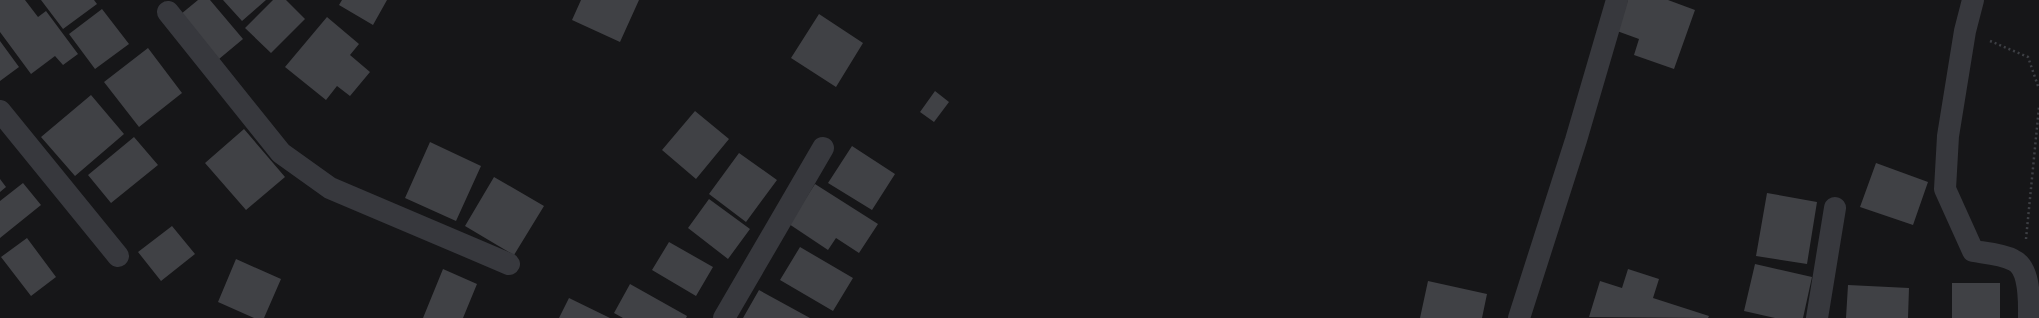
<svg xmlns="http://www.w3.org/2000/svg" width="2039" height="318" viewBox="0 0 2039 318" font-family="Lato,sans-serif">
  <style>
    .building { fill: #404145 }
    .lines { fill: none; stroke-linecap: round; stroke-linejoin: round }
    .path { stroke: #3d3f44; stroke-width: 2.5; stroke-dasharray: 2 3; stroke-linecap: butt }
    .minor { stroke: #37383d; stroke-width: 22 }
  </style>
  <rect width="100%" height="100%" fill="#161618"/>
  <path class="building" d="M0,0H25L38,17L46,11L78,54L63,65L55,56L31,74L0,32Z
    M41,0H94L97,4L63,29Z
    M198,0H210L243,39L219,59L181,14Z
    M223,0H266L242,21Z
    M273,0H286L305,19L271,53L245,28Z
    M342,0H387L373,25L339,5Z
    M581,0H639L620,42L572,20Z
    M1628,0H1668L1695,10L1674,69L1634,55L1639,39L1617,31Z
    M102,9L129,44L95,69L69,34Z
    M819,14L863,43L836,87L791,58Z
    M327,17L359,44L350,55L370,72L350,96L337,86L326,100L285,67Z
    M0,41L19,67L0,81Z
    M148,48L182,93L139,127L104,82Z
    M935,91L949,102L934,122L920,112Z
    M91,95L124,134L75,176L41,137Z
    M695,111L729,139L696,179L662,150Z
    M244,129L285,177L246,210L205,163Z
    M134,137L158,165L111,203L88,175Z
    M430,142L481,166L456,221L405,198Z
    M852,146L895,174L872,210L828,183Z
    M739,153L777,180L746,222L709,194Z
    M1876,163L1928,182L1913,225L1860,207Z
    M494,177L544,206L514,255L465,226Z
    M0,179L6,187L0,192Z
    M23,183L41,205L0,238V201Z
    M815,184L878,224L859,253L836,238L828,250L789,224Z
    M1767,193L1817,202L1807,264L1756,256Z
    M709,199L750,229L728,259L688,228Z
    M172,226L195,254L161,281L138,252Z
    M27,238L56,277L31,296L1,257Z
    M669,242L713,267L696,296L652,270Z
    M800,247L853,278L833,311L780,280Z
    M236,259L281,279L264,318H254L218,302Z
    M1755,264L1812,277L1803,318H1775L1744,311Z
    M443,269L477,284L463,318H423Z
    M1628,269L1659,279L1653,298L1709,316L1708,318L1589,317L1600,281L1622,288Z
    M1428,281L1487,294L1482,318H1420Z
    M1952,283H2000V318H1952Z
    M630,284L687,316L686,318H623L614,313Z
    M1848,285L1909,288L1908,318H1846Z
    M759,290L810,318H743Z
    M569,298L610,318H559Z"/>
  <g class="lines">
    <path class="path" d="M1990,41L2028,57L2039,89
      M2026,239L2039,107"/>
    <path class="minor" d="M1973,0L1965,31L1948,136L1945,189L1973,251C1985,253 2002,254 2013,260C2031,268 2029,302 2029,318
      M168,12L281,153L330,188L509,264
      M0,111L118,256
      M724,318L823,148
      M1519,318L1576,140L1617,0
      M1817,318L1835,208"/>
  </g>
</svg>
